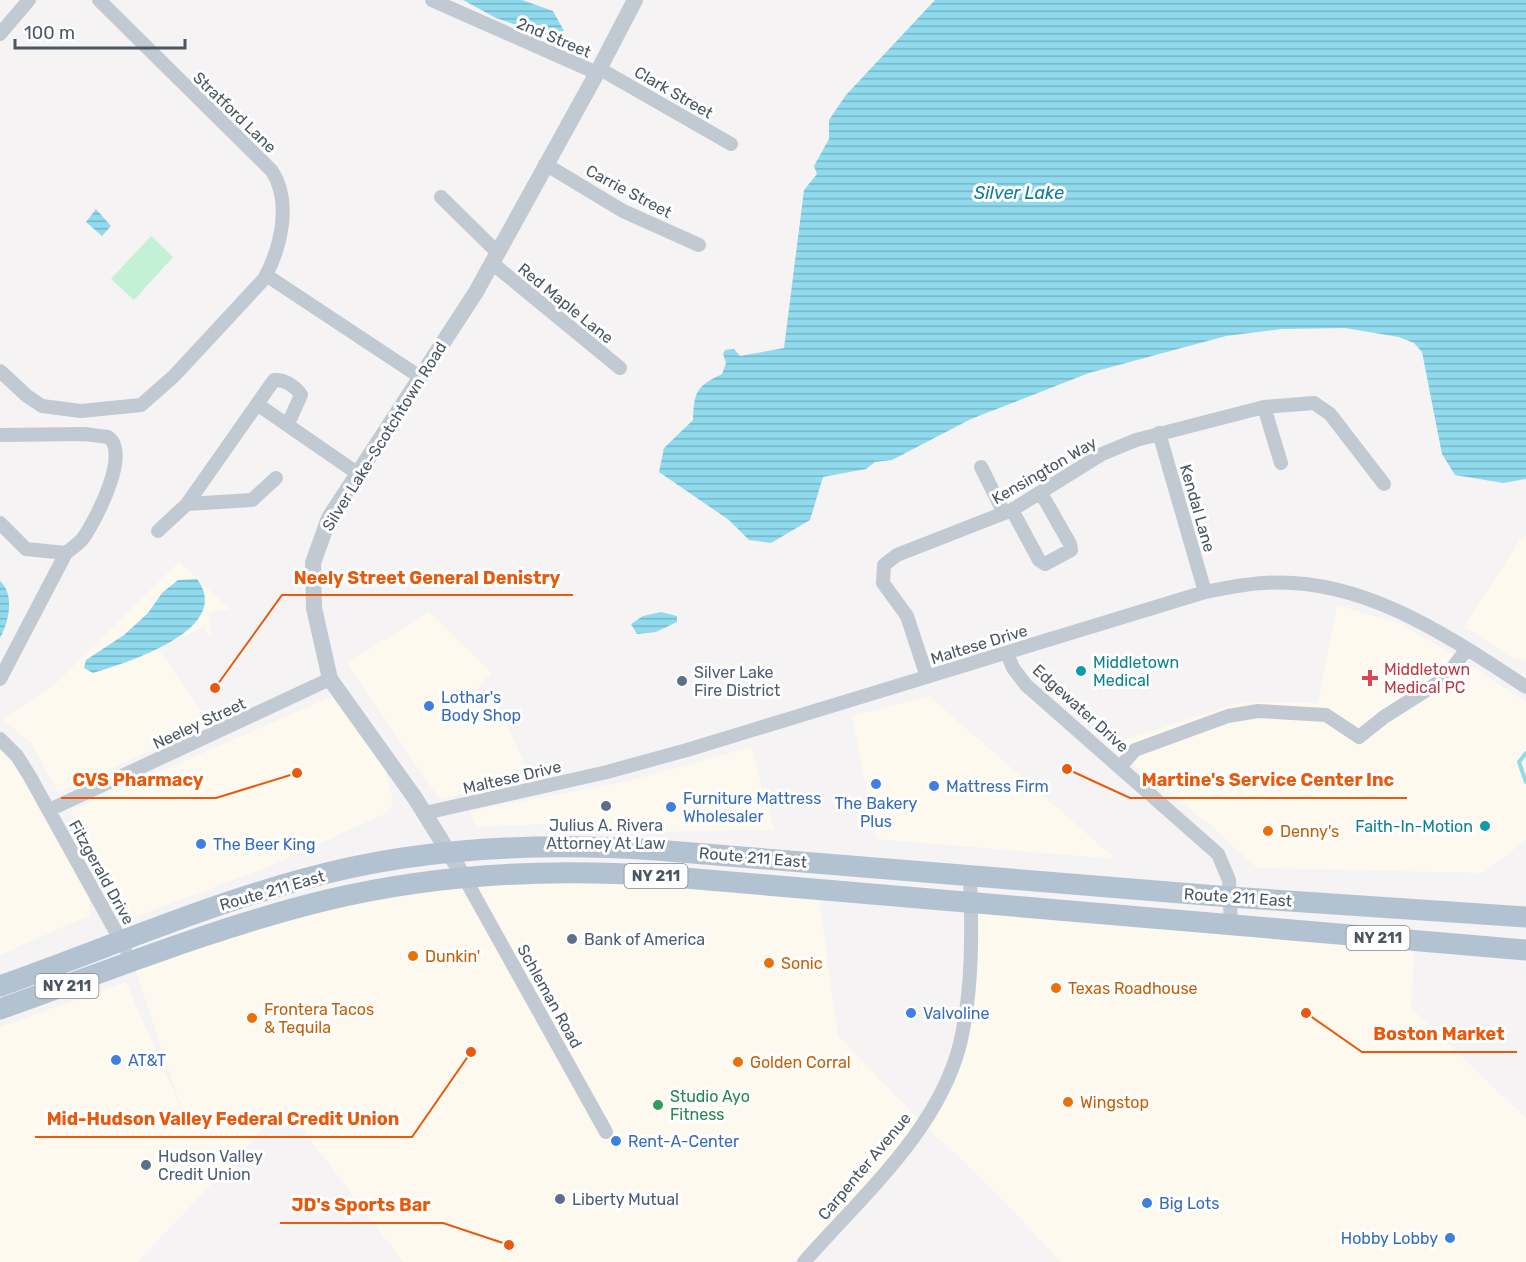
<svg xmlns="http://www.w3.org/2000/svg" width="1526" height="1262" viewBox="0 0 1526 1262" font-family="Rubik,sans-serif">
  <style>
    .commercial { fill: #fdf9ef }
    .pitch { fill: #c3f1d5 }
    .water { fill: url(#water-rules) }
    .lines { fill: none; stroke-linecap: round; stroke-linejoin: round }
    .stream { stroke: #90daee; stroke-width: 4 }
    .minor { stroke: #c1cad2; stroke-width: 14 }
    .tertiary { stroke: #c1cad2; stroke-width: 16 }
    .primary { stroke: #b3c2d1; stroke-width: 21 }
    .culture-dot { fill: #0f9aa8; stroke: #fff; stroke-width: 2 }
    .health-dot { fill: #e0444e; stroke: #fff; stroke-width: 2 }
    .service-dot { fill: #5c6f8a; stroke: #fff; stroke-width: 2 }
    .shop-dot { fill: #3f7fe0; stroke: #fff; stroke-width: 2 }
    .food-dot { fill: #e8710a; stroke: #fff; stroke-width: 2 }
    .leisure-dot { fill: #2e9e5b; stroke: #fff; stroke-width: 2 }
    .labels { text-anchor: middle; stroke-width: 6; stroke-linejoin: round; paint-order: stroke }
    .shield { fill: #fff; stroke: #808990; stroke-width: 1.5 }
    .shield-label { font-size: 15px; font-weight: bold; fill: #4a5661 }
    .street-label { font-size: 16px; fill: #4a5661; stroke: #fff }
    .culture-label { font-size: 16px; fill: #0d838f; stroke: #fff; text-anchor: start }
    .health-label { font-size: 16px; fill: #be3a42; stroke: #fff; text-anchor: start }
    .service-label { font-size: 16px; fill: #4e5e75; stroke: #fff; text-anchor: start }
    .shop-label { font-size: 16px; fill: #366cbe; stroke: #fff; text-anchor: start }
    .food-label { font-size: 16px; fill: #c56008; stroke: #fff; text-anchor: start }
    .leisure-label { font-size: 16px; fill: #27864d; stroke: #fff; text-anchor: start }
    .water-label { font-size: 18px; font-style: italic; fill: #0c7c9b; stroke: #fff }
    .leader { fill: none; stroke: #e8590c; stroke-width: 2 }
    .callout-dot { fill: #e8590c; stroke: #fff; stroke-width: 2 }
    .callout-label { font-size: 18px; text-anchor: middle; font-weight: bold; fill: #e8590c; stroke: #fff; stroke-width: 6; stroke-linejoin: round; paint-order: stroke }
  </style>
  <defs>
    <pattern id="water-rules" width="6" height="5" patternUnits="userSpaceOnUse" patternTransform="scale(1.5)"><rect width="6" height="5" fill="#90daee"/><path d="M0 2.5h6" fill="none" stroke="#78b4c4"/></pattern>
  </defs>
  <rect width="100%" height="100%" fill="#f5f3f3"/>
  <path class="commercial" d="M1526,536V661L1514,658L1464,627L1521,538Z
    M179,562L230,609L209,613L211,638L203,627L158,649L211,724L58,792L32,744L3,719L57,682Z
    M1337,605L1398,623L1448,651L1526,702V840L1483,873L1257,868L1211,826L1109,745L1241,702L1318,703Z
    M429,612L491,673L474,692L490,690L530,775L440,800L347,663Z
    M335,695L384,765L393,800L389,812L265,868L127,920L70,811Z
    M929,696L1102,847L1115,859L876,839L852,716Z
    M0,743L5,745L89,894L90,915L0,955Z
    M751,747L774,830L600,833L546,824L476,827L470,811L629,781Z
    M464,877L818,890L838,1036L922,1123L957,1054L971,903L1415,941L1411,1008L1526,1118V1262H1061L986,1183L922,1123L802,1262H403L285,1106L138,1262H0V1027L126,982L184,1115L133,963L330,899Z"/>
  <path class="pitch" d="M151,236L173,257L134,300L111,279Z"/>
  <path class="water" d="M463,0H522L553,11L564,31L551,37L496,18Z
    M935,0H1526V479L1503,483L1455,475L1442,454L1422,352L1414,343L1399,337L1345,328L1282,329L1226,336L1089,373L971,419L892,460L875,462L866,469L823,477L810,520L771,543L749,540L729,520L659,472L664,448L693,420C694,391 697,386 722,374L726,363L723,354L725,350L734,349L740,356L784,348L804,190L817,174L814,166L829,139V120L846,95Z
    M96,209L111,226L102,236L86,222Z
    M197,579C235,630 125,663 93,673L84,668L86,660L124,635L148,613L162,593L178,580Z
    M0,581C15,595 9,621 0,638Z
    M661,612L677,616V622L656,632L637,634L631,624L643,616Z"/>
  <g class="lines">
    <path class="stream" d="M1526,753L1519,762L1526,782"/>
    <path class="minor" d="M432,0L597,73
      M0,34L29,0
      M600,69L731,144
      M545,164L623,211L699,245
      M441,197L498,253
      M492,263L620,368
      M266,275L420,377
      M0,371L27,396L42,406L81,411L141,405L174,376L264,279C281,248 292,202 272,171L99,0
      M257,404L357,473
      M1264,407L1281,463
      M1159,433L1205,592
      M0,435L84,434L108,437C131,453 96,519 84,537C80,543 72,548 66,553L26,549L0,523
      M981,467L1004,513
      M187,504L274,380C285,379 296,387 301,395L288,424
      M1012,510L1039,560L1045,564L1071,550L1070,544L1041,493
      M158,531L187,504L252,500L276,478
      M1007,653L1013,668L1026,685L1218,854L1229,880L1231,925
      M927,677L907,616L883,583L884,565L897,555L1012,510L1102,454L1136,440L1264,407L1314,403L1330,414L1384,484
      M0,679L66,553
      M0,739L17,756L29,775L125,948
      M1121,766L1135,750L1228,716L1258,711L1326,715L1359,737L1384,717L1444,679L1467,649
      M49,810L330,679
      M425,813L607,772L687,750L1205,592C1225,588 1244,584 1264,583C1362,576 1448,636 1526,687
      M464,877L606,1132
      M804,1262C861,1197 938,1131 960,1044C973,989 972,931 970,875"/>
    <path class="tertiary" d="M464,877L415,798L330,679L314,608L313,563L329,518L476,292L597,73L635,0"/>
    <path class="primary" d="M0,986C102,950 200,907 304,879C419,847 538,842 656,850L1230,897L1526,917
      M0,1009C108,971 216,927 327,900C437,874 549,868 661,876L1526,950"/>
  </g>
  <g class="culture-dot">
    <circle cx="1081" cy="671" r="6"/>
    <circle cx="1485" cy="826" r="6"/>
  </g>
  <path class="health-dot" d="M1367 669h6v6h6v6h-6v6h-6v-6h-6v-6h6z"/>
  <g class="service-dot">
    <circle cx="682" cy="681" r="6"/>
    <circle cx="606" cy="806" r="6"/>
    <circle cx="572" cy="939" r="6"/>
    <circle cx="146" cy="1165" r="6"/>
    <circle cx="560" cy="1199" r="6"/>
  </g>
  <g class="shop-dot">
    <circle cx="429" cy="706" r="6"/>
    <circle cx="876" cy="784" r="6"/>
    <circle cx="934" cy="786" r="6"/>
    <circle cx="671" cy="807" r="6"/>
    <circle cx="201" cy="844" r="6"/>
    <circle cx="911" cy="1013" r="6"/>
    <circle cx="116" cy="1060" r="6"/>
    <circle cx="616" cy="1141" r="6"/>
    <circle cx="1147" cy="1203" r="6"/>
    <circle cx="1450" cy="1238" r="6"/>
  </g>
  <g class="food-dot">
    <circle cx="1268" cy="831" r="6"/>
    <circle cx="413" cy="956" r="6"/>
    <circle cx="769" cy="963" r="6"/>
    <circle cx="1056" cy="988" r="6"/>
    <circle cx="252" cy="1018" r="6"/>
    <circle cx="738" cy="1062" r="6"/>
    <circle cx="1068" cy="1102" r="6"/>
  </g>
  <circle class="leisure-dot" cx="658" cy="1105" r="6"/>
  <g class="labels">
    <g class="shield">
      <rect x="624.5" y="864" width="63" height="24" rx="4.5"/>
      <rect x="1346.5" y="926" width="63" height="24" rx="4.5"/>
      <rect x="35.5" y="974" width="63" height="24" rx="4.5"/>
    </g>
    <g class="shield-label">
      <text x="656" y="881">NY 211</text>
      <text x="1378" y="943">NY 211</text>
      <text x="67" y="991">NY 211</text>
    </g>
    <g class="street-label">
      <text transform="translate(554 37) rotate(23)" y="6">2nd Street</text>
      <text transform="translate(674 92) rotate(30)" y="6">Clark Street</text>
      <text transform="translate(235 112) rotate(44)" y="6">Stratford Lane</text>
      <text transform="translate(629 191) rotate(28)" y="6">Carrie Street</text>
      <text transform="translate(566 303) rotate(39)" y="6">Red Maple Lane</text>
      <text transform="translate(384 436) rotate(-58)" y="6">Silver Lake-Scotchtown Road</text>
      <text transform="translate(1044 470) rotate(-30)" y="6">Kensington Way</text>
      <text transform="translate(1198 508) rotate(74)" y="6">Kendal Lane</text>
      <text transform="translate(979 644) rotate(-17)" y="6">Maltese Drive</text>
      <text transform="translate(1081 708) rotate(42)" y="6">Edgewater Drive</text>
      <text transform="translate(199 723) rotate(-25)" y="6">Neeley Street</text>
      <text transform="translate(512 777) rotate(-13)" y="6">Maltese Drive</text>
      <text transform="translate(753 857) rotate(5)" y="6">Route 211 East</text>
      <text transform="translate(102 872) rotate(61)" y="6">Fitzgerald Drive</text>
      <text transform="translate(272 890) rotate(-16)" y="6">Route 211 East</text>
      <text transform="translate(1238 897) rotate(4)" y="6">Route 211 East</text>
      <text transform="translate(550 996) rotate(61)" y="6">Schleman Road</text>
      <text transform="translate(864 1166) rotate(-50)" y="6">Carpenter Avenue</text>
    </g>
    <g class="culture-label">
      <text x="1093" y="668">Middletown<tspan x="1093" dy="18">Medical</tspan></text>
      <text x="1473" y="832" text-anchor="end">Faith-In-Motion</text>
    </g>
    <g class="health-label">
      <text x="1384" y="675">Middletown<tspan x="1384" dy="18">Medical PC</tspan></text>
    </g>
    <g class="service-label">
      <text x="694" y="678">Silver Lake<tspan x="694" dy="18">Fire District</tspan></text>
      <text x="606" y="831" text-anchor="middle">Julius A. Rivera<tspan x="606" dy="18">Attorney At Law</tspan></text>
      <text x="584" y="945">Bank of America</text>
      <text x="158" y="1162">Hudson Valley<tspan x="158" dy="18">Credit Union</tspan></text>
      <text x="572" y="1205">Liberty Mutual</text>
    </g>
    <g class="shop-label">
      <text x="441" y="703">Lothar's<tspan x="441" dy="18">Body Shop</tspan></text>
      <text x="946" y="792">Mattress Firm</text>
      <text x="683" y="804">Furniture Mattress<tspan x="683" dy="18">Wholesaler</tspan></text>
      <text x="876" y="809" text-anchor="middle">The Bakery<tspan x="876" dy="18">Plus</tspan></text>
      <text x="213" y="850">The Beer King</text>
      <text x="923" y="1019">Valvoline</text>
      <text x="128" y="1066">AT&amp;T</text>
      <text x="628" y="1147">Rent-A-Center</text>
      <text x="1159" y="1209">Big Lots</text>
      <text x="1438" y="1244" text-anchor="end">Hobby Lobby</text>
    </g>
    <g class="food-label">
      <text x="1280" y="837">Denny's</text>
      <text x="425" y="962">Dunkin'</text>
      <text x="781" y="969">Sonic</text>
      <text x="1068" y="994">Texas Roadhouse</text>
      <text x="264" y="1015">Frontera Tacos<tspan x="264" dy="18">&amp; Tequila</tspan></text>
      <text x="750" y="1068">Golden Corral</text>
      <text x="1080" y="1108">Wingstop</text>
    </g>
    <g class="leisure-label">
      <text x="670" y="1102">Studio Ayo<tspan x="670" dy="18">Fitness</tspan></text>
    </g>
    <g class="water-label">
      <text x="1019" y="199">Silver Lake</text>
    </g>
  </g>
  <path class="leader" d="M215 688L282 595H573M1067 769L1130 798H1407M297 773L216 798H61M1306 1013L1362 1052H1517M471 1052L412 1137H35M509 1245L443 1223H280"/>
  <g class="callout-dot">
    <circle cx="215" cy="688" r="6"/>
    <circle cx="1067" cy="769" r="6"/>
    <circle cx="297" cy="773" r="6"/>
    <circle cx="1306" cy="1013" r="6"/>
    <circle cx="471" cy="1052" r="6"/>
    <circle cx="509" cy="1245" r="6"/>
  </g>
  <g class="callout-label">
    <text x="427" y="584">Neely Street General Denistry</text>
    <text x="1268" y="786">Martine's Service Center Inc</text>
    <text x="138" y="786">CVS Pharmacy</text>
    <text x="1439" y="1040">Boston Market</text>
    <text x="223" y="1125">Mid-Hudson Valley Federal Credit Union</text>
    <text x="361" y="1211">JD's Sports Bar</text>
  </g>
  <path d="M15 39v9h170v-9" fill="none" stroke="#4a5661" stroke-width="3"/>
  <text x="24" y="39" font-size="18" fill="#4a5661" stroke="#ffffff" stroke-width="4.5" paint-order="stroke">100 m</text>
</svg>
